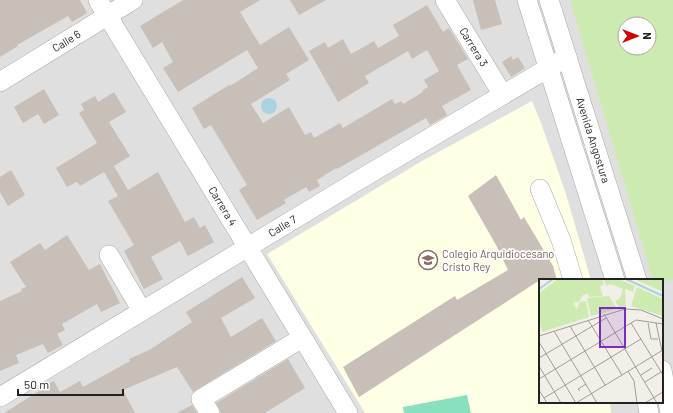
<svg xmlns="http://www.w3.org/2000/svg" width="673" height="413" viewBox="0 0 673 413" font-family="Barlow,sans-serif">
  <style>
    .residential { fill: #e0dfdf; fill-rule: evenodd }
    .education { fill: #ffffe5 }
    .grass { fill: #cdebb0; fill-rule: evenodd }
    .pitch { fill: #88e0be }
    .water { fill: #aad3df }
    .building { fill: #c7bfb8 }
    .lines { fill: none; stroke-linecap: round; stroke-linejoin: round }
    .minor-casing { stroke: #a9a9a9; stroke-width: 20 }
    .minor { stroke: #fff; stroke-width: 19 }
    .labels { text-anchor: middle; stroke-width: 3.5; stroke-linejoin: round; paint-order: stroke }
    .street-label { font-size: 11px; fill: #222; stroke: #fff }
    .education-label { font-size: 11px; fill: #785e54; stroke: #fff; text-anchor: start }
    .inset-river { fill: none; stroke: #aad3df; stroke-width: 2 }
    .inset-road { fill: none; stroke: #9f9d99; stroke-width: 1 }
    .view { fill: #7b2cbf; fill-opacity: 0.15; stroke: #7b2cbf; stroke-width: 2 }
    .inset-edge { fill: none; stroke: #222; stroke-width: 2 }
  </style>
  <rect width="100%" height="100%" fill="#f2efe9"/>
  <path class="residential" d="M0,0H673V413H0ZM625,24H649V48H625ZM540,280H662V402H540Z"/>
  <path class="education" d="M532,101L541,123L566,194L591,280H540V402H610L611,413H365L267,254L422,161Z"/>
  <path class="grass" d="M570,0H673V279L670,281L653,280ZM625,24H649V48H625Z"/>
  <path class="pitch" d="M467,395L471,413H404L403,407Z"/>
  <path class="water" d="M261 106a8 8 0 1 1 16 0a8 8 0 1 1-16 0Z"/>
  <path class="building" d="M0,0H80L87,13L72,22L68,16L17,45L18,46L0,57Z
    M183,0H260L240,12L260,45L289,27L309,60L286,74L290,80L251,104L263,123L289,107L305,135L311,132L314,138L340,123L343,128L392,99L395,104L402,101L403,104L423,92L422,91L428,87L424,80L439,71L427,50L412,59L408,51L365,76L369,83L338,102L309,51L325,42L328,48L343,39L351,54L374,41L378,48L399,36L393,25L427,5L443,32L449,28L468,59L457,65L471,90L442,106L447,115L430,125L426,118L337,169L336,168L317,180L320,186L309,192L306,187L284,200L286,203L257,220L239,190L247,185L211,125L204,129L192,108L229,85L230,86L258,68L247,50L178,92L163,68L173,62L162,42L153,48L140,26Z
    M290,0H326L299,15Z
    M473,0H495L502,24L481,30Z
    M511,56L513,60L518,57L525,68L511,77L502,62Z
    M44,89L59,115L44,124L38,114L23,123L14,107Z
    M114,92L126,112L109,122L130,156L114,166L128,190L158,172L185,222L194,217L200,228L205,225L214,242L188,256L180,241L151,257L163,279L144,289L124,251L134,245L108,201L118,196L104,172L80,186L77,182L67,187L56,168L97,143L79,113L84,110L81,104L95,96L98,102Z
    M11,170L25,195L8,206L0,192V177Z
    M496,175L521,220L524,217L553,266L557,280H540L359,397L343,367L455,296L457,300L508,270L496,245L468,196Z
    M67,235L89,270L100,264L120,303L101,312L97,304L62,324L65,330L57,334L63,345L48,353L43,344L16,355L19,363L0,371V301L22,291L21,289L26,287L10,262L40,243L45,250Z
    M242,277L255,298L221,318L231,337L262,318L276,341L193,392L177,367L123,390L135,413H4L41,390L40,388L54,381L60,392L80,381L83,387L130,361L129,359L151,349L192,322L186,312Z
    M288,359L305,388L265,413H221L216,403Z
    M192,405L197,413H177Z"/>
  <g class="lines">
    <g class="minor-casing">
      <g id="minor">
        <path id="s1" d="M98,0L348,413"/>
        <path id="s2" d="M445,0L503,95"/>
        <path d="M527,0L615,280"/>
        <path id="s3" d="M549,0L637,280"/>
        <path id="s4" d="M0,82L133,0"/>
        <path d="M540,189L561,240L573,280"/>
        <path d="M109,255L142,311"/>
        <path d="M662,370L670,413"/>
        <path id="s5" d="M0,397L357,181L567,57"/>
        <path d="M647,402L649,413"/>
        <path d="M210,413L201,399L302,338"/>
      </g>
    </g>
    <use href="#minor" class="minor"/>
  </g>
  <defs>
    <g id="school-ring" transform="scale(1)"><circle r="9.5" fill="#fff" stroke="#8d6e63" stroke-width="1.5"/><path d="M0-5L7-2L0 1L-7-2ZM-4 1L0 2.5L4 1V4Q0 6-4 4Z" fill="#8d6e63"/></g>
  </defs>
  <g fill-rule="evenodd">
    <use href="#school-ring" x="428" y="260"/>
  </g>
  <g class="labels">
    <g class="street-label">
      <text dy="4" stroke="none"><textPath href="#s4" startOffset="78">Calle 6</textPath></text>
      <text dy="4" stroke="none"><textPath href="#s2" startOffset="55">Carrera 3</textPath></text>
      <text dy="4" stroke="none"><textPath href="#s3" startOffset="147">Avenida Angostura</textPath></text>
      <text dy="4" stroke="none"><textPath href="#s1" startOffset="241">Carrera 4</textPath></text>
      <text dy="4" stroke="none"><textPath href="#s5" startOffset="330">Calle 7</textPath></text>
    </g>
    <g class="education-label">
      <text x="442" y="258">Colegio Arquidiocesano<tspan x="442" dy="13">Cristo Rey</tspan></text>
    </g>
  </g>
  <g transform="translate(539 279)">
    <rect width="124" height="124" fill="#f2efe9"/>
    <path d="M19,0H63L65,5L61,8L64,17L50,18L49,15L44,16L39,24L37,22L34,25L38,30L41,23L47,22L50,38L3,53L0,41V14ZM64,0H80L96,7L94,13L86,10L87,27L80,28L76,22L81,19L84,10L71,5L68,7ZM95,0H124V13ZM98,8L124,20V37L92,27ZM70,17L78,30L52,37L48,19Z" fill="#cdebb0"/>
    <path class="inset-river" d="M87,0L124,17M0,10L14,0"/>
    <path class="inset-road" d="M65,35L118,124M49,41L83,96M92,44L124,96M109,44L112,60H119M117,44L123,72M31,47L66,106M15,52L58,124M0,57L86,30L102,31L124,40M0,63L37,124M0,79L67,39M0,87L22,124M89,92L95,102L98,124M102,96L113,89M0,100L97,41L124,45M106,103L122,93M0,111L8,124M41,112L39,110L47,105M5,119L102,60M37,124L124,71M106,124L124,113"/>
    <path class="view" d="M61,29H86V68H61Z"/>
    <rect width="124" height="124" class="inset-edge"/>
  </g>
  <g transform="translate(637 36) rotate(90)"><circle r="19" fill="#ffffff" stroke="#a7a7a7"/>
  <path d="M0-3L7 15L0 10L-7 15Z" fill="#d40000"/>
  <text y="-6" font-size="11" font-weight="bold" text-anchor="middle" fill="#222222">N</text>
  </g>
  <path d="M18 389v6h105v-6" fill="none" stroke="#222222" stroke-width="2"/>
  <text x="24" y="389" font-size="12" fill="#222222" stroke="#ffffff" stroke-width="3" paint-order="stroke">50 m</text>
</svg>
